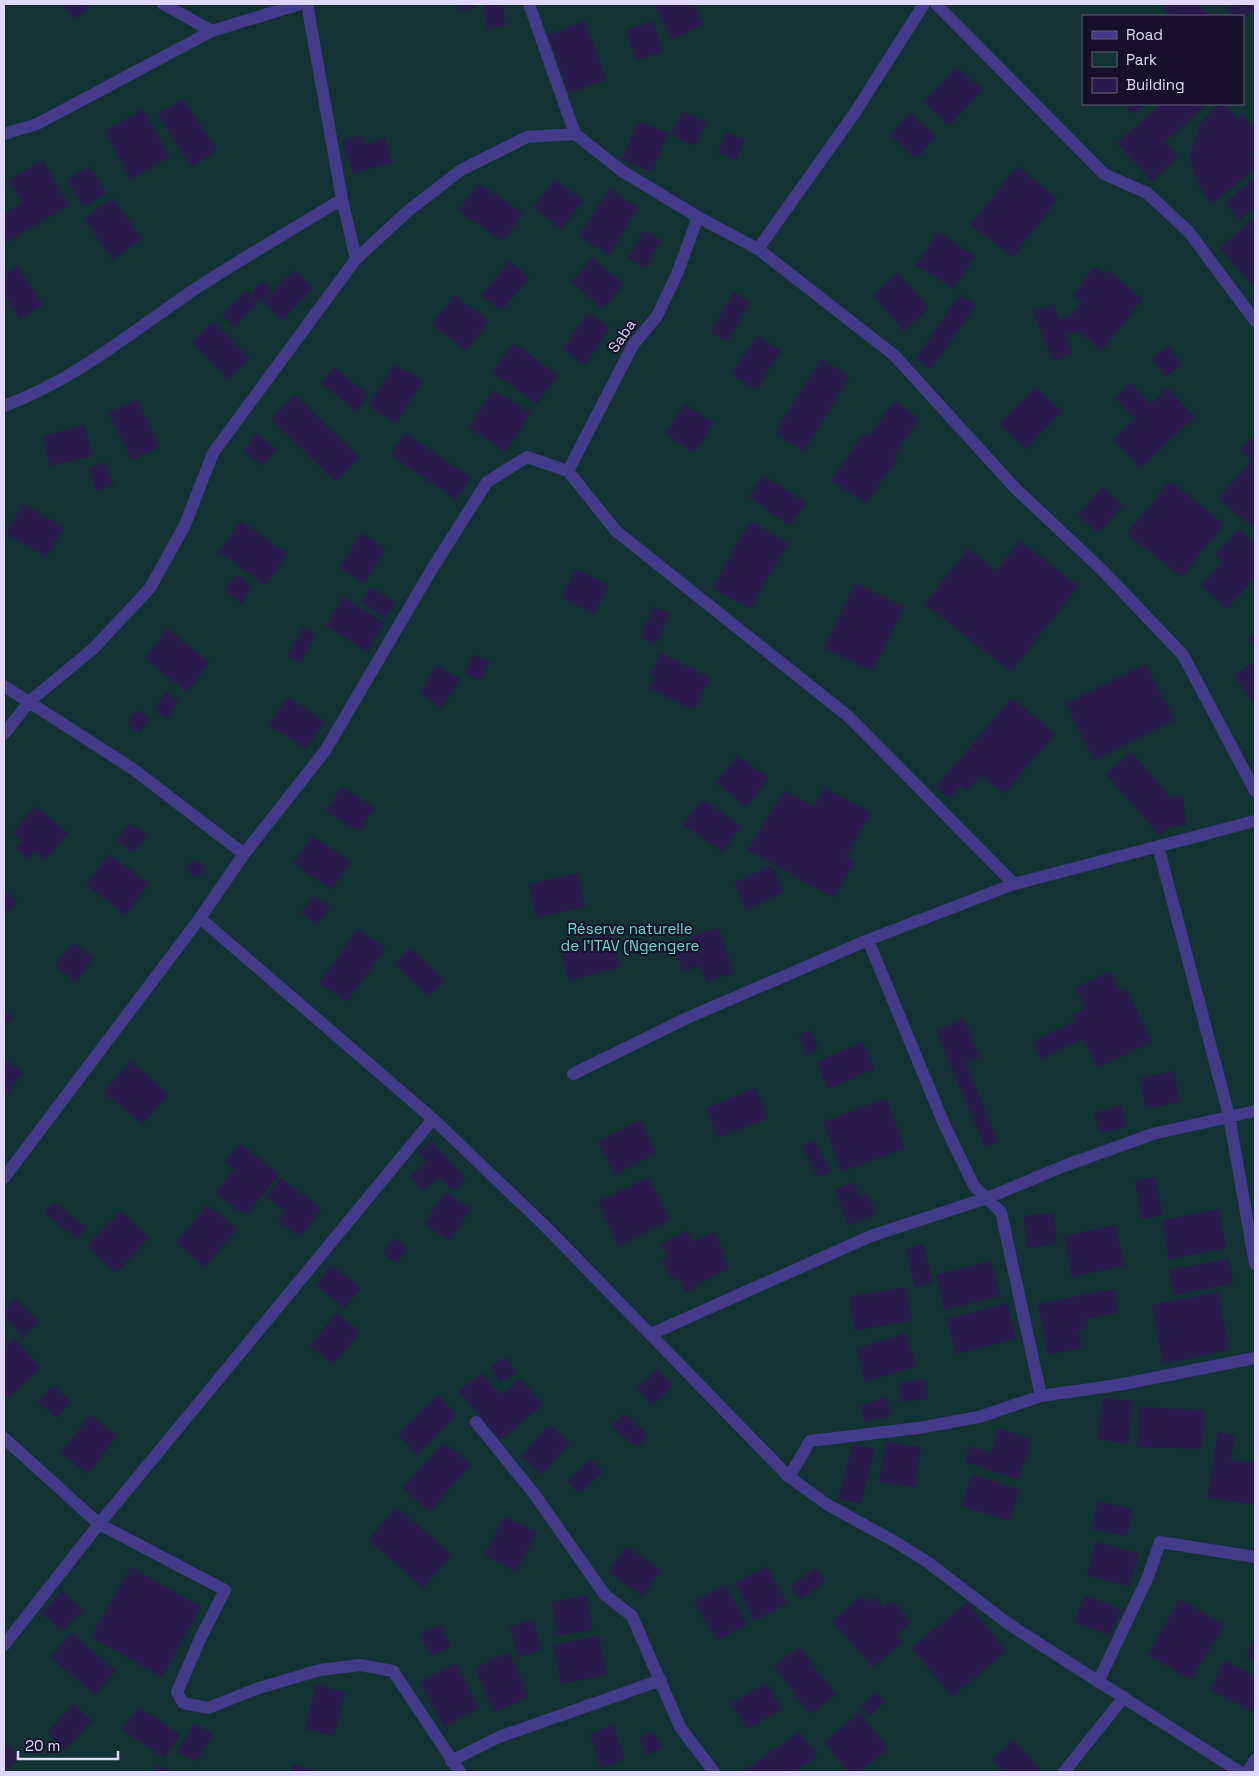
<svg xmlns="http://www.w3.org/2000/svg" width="1259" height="1776" viewBox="0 0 1259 1776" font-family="'Space Grotesk',sans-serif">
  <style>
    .green { fill: #123234; fill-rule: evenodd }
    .building { fill: #291b4b }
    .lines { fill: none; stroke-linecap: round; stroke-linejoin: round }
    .minor { stroke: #433a8a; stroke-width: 12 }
    .labels { text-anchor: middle; stroke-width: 4; stroke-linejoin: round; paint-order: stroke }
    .street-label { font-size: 15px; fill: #e0d8ff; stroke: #16102a }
    .park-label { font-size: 15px; fill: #60e4cd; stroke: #16102a }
  </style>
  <rect width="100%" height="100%" fill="#16102a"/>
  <path class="green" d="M4,4H1255V1772H4ZM1083,16H1243V104H1083Z"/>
  <path class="building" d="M62,4H96L74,19Z
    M458,4H476L477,7L460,11Z
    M484,4H503L505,26L486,28Z
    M654,4H694L704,24L672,40Z
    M1167,4H1199L1211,16H1171L1163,8Z
    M1234,4H1255V9L1243,20V16H1233L1227,9Z
    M585,21L606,79L569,93L548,35Z
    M653,21L663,52L636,60L626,30Z
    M957,67L983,90L949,126L924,102Z
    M183,99L217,150L192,167L158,115Z
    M1125,104H1147L1132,114Z
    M1161,104H1207L1165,142L1178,157L1152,181L1117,143Z
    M1218,104H1225L1238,119L1243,114L1255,130V148L1251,152L1255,158V169L1212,204L1197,183L1190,157L1200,124Z
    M143,109L170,157L131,179L105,131Z
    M684,111L707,124L694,146L671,134Z
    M910,113L936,137L916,159L890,134Z
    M638,121L668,133L652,172L622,160Z
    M727,132L745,140L736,160L718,153Z
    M362,135L365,145L385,138L392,162L353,174L342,141Z
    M43,160L69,206L4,244V214L22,203L9,180Z
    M90,166L106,193L84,207L67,180Z
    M1017,166L1058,199L1013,257L971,225Z
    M1255,178V207L1240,220L1225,203Z
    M555,179L584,201L562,229L534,208Z
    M478,183L523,213L503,241L459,211Z
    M609,189L638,208L609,255L579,236Z
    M113,198L142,239L113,260L84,219Z
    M1255,217V289L1220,248Z
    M643,231L661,240L646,268L628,259Z
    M938,232L975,256L954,289L916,265Z
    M592,258L624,284L603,309L572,282Z
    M510,261L530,278L501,311L481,295Z
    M18,266L43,305L20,320L4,294V275Z
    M1095,267L1105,274L1108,270L1143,299L1102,351L1078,331L1066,335L1073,354L1053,361L1033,312L1054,304L1059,319L1072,315L1082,302L1073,295Z
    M294,270L314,288L282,321L263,302Z
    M898,273L929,308L904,331L873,295Z
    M262,281L272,290L261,302L252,292Z
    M247,290L259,302L235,327L222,315Z
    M734,292L750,302L727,341L711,332Z
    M960,294L976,305L931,369L916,359Z
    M454,295L489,321L467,350L432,325Z
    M588,313L610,327L586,365L563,350Z
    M213,321L250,358L228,379L192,342Z
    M757,335L781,351L756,390L731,374Z
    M513,343L558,375L537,404L492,372Z
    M1169,346L1181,365L1165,377L1152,358Z
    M821,359L850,376L804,451L775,433Z
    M395,364L423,381L396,423L368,406Z
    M334,367L369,395L356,411L321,383Z
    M1131,383L1151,404L1168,388L1195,417L1141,468L1113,439L1135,419L1115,398Z
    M1036,387L1062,411L1026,450L999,424Z
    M493,390L531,413L507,452L469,428Z
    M295,395L360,458L336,482L271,419Z
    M137,399L160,447L132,460L109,413Z
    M894,401L919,418L894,456L898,458L866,504L831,480L864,433L869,437Z
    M685,404L714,423L694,453L665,433Z
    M85,425L92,456L50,466L43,436Z
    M406,433L471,478L456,500L391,455Z
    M257,434L276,449L263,466L244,451Z
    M1255,434V529L1219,499L1252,460L1241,451Z
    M105,462L114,485L97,491L89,468Z
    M764,475L806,503L790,526L749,497Z
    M1170,481L1224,524L1182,577L1127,534Z
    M1102,487L1123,505L1099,533L1078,515Z
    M23,504L64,527L47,557L6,534Z
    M241,521L288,554L266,585L219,552Z
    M750,521L788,543L750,609L712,588Z
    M1239,529L1255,544V578L1227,609L1201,586L1223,562L1215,555Z
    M361,533L386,549L364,583L340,568Z
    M1020,541L1079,586L1011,672L925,604L968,549L996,571Z
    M576,569L609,585L594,614L562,598Z
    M237,575L252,586L242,604L224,589Z
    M855,583L904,607L873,671L824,648Z
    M371,587L396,603L385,618L362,602Z
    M344,597L385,623L367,652L326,626Z
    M654,606L670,613L656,645L640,637Z
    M303,628L316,635L300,663L287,656Z
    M167,629L210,662L187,692L145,659Z
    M1255,632V648L1248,637Z
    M661,653L710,678L694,710L649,688L655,678L650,675Z
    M474,654L490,662L480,681L465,673Z
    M1255,661V706L1235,675Z
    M1146,664L1175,720L1094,761L1066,704Z
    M437,665L460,679L443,708L420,694Z
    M166,692L179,701L168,719L154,710Z
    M287,697L325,721L307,749L269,725Z
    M1012,698L1055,734L1004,794L981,775L967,791L961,785L950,799L936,787Z
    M136,710L149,718L140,733L127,724Z
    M1132,752L1170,797L1183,796L1186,825L1170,827L1160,836L1106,774Z
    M737,755L769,778L747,807L716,783Z
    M342,787L375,808L359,832L326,811Z
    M825,787L871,813L846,857L855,862L834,898L748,850L784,790L814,807Z
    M702,799L741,826L723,852L684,825Z
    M35,806L68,833L45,860L35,851L29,859L16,848L22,841L13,833Z
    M129,823L147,835L134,853L117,841Z
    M312,836L351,862L332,890L293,863Z
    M109,854L149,884L126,915L86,884Z
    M194,859L205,868L197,879L185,869Z
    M772,865L784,892L746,910L734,883Z
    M578,873L585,907L536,917L529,884Z
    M4,890L18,901L4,917Z
    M314,896L330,908L317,925L301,913Z
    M718,927L734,973L707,982L701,966L683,972L675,948L692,942L690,937Z
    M358,929L386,948L347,1002L319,983Z
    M611,932L620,967L569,981L560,946Z
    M73,943L93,958L76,982L55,966Z
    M410,948L445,981L429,997L394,964Z
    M1110,971L1120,991L1126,988L1152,1042L1098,1068L1083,1039L1042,1059L1034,1041L1075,1021L1072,1015L1085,1008L1076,988Z
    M4,1009L13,1017L4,1026Z
    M964,1019L980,1057L966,1063L998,1141L985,1147L936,1031Z
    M810,1030L819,1049L807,1055L798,1036Z
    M863,1042L875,1069L828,1089L817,1062Z
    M4,1058L23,1073L4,1099Z
    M130,1061L169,1094L143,1124L104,1093Z
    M1174,1071L1180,1102L1146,1109L1140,1078Z
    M756,1088L768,1118L718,1138L706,1108Z
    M886,1098L905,1148L842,1172L823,1122Z
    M1121,1105L1128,1126L1100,1134L1094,1113Z
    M640,1120L657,1153L615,1175L598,1142Z
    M431,1140L466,1179L453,1191L440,1177L424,1191L411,1176L427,1162L418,1152Z
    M814,1140L831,1171L818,1177L802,1146Z
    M240,1143L279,1175L246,1216L215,1193L234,1169L225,1162Z
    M649,1177L670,1220L618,1246L598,1202Z
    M1155,1177L1163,1215L1142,1219L1135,1181Z
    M281,1178L322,1209L300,1237L278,1220L285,1211L266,1197Z
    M853,1182L860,1198L868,1195L876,1214L848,1226L835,1190Z
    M445,1192L471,1209L450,1241L424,1224Z
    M53,1202L86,1228L77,1239L45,1213Z
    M207,1205L237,1229L205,1267L176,1243Z
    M1219,1209L1226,1248L1169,1259L1162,1220Z
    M121,1211L149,1238L116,1273L87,1246Z
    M1054,1213L1057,1244L1027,1248L1024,1216Z
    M1116,1225L1124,1266L1072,1277L1064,1236Z
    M687,1230L693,1242L714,1232L724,1252L722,1254L729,1268L686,1292L678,1277L672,1280L662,1260L668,1256L661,1244Z
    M395,1238L408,1249L397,1264L383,1253Z
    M923,1244L933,1282L915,1287L906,1249Z
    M1229,1259L1234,1283L1174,1295L1168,1270Z
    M991,1261L1000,1296L944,1310L936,1275Z
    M332,1265L361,1289L345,1308L316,1285Z
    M906,1287L912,1320L855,1331L849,1297Z
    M1114,1289L1118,1312L1086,1319L1088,1328L1078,1330L1082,1348L1048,1355L1038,1304Z
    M1218,1292L1229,1350L1163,1364L1152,1305Z
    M16,1298L39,1323L23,1337L4,1316V1310Z
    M1007,1303L1016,1339L956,1354L947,1319Z
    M336,1313L360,1331L334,1365L310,1346Z
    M906,1333L916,1366L866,1382L856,1349Z
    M14,1338L41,1367L7,1399L4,1395V1348Z
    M508,1357L516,1374L500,1382L491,1366Z
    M658,1370L673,1386L653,1406L637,1389Z
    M482,1373L501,1395L521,1379L543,1405L500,1440L459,1391Z
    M926,1379L928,1399L901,1402L899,1383Z
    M53,1385L71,1402L57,1418L38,1402Z
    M438,1395L457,1414L418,1454L398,1435Z
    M886,1397L892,1415L866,1422L861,1406Z
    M1103,1398L1133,1401L1128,1444L1097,1439Z
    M1139,1407L1204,1410L1202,1449L1137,1447Z
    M624,1413L648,1435L637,1448L612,1426Z
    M90,1415L117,1436L88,1474L61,1453Z
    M549,1425L570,1443L542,1474L521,1456Z
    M999,1428L1032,1440L1018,1480L965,1462L970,1446L991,1453Z
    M1218,1432L1235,1436L1231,1460L1255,1463V1505L1207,1498Z
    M444,1442L471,1465L430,1512L403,1488Z
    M885,1442L921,1447L915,1487L879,1482Z
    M853,1444L875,1449L861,1504L838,1499Z
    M591,1459L603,1472L579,1494L567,1481Z
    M972,1474L1020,1490L1009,1521L962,1506Z
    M1098,1501L1133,1509L1127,1536L1092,1529Z
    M397,1507L452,1555L424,1588L368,1540Z
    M505,1516L537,1532L516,1572L484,1555Z
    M1096,1542L1139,1554L1129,1586L1087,1575Z
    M626,1546L661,1570L643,1596L608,1572Z
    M767,1566L787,1603L755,1621L735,1583Z
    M131,1567L201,1607L162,1677L91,1637Z
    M815,1568L825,1581L801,1600L791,1586Z
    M725,1584L747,1624L717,1641L694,1602Z
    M62,1591L83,1610L62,1631L42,1613Z
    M587,1595L593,1630L557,1635L552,1602Z
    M862,1595L868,1602L875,1597L884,1608L893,1600L911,1622L896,1635L903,1642L873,1667L832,1621Z
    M1085,1595L1121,1610L1110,1636L1074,1622Z
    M1180,1599L1224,1625L1191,1680L1148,1655Z
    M967,1602L1006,1651L952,1697L912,1648Z
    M533,1620L542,1650L519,1657L510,1627Z
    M440,1624L451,1647L431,1657L420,1634Z
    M72,1633L116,1671L95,1695L51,1657Z
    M599,1636L607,1675L561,1684L553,1645Z
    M1255,1638V1661L1246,1657Z
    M800,1647L836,1695L810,1714L774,1666Z
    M509,1652L529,1697L494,1713L475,1668Z
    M1225,1660L1255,1676V1713L1210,1690Z
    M456,1663L479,1708L444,1727L420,1682Z
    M767,1683L782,1709L747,1729L732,1703Z
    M316,1685L345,1692L334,1736L305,1729Z
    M876,1692L885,1702L869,1716L861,1706Z
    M74,1704L92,1721L66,1749L47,1733Z
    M139,1707L180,1735L164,1758L123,1730Z
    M860,1713L888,1749L860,1772H848L824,1742Z
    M194,1723L213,1734L196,1762L178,1752Z
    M613,1725L625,1759L601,1768L590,1734Z
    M653,1731L662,1748L648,1755L639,1738Z
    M800,1732L818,1756L795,1772H742Z
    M1014,1740L1041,1771L1040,1772H1004L992,1759Z
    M4,1741L20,1759L5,1772H4Z
    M294,1764L319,1772H291Z
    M158,1765L171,1772H154Z
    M1222,1767L1228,1772H1217Z"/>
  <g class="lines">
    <path class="minor" d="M163,4L212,31
      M307,4L342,199L356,259
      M529,4L575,134L622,171L698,217L758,249L894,355L1015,488L1102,570L1183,655L1255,791
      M936,4L1104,174L1147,193L1189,232L1255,321
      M4,134L37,124L212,31L300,4
      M758,249L854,114L924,4
      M4,406C73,381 132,332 192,291C241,259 292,230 342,199
      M568,471L633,345L657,316L677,274L698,217
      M4,686L133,769L244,854
      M4,734L30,701L94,648L150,588L185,525L213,453L356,259L408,211L461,170L527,137L575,134
      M1158,846L1229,1116L1255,1264
      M200,918L433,1119L545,1226L789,1477L828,1505L892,1540L926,1561L1010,1625L1240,1772
      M868,940L944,1124L974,1186L1001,1212L1041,1396
      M573,1074L687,1018L868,940L1014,884L1255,821
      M4,1178L200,918L244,854L325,751L432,569L487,482L527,457L568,471L616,531L849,717L1014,884
      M651,1334L871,1236L987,1198L1064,1166L1153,1134L1255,1111
      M476,1422L535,1495L605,1595L632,1616L680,1727L714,1772
      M4,1438L99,1524L225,1590L201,1637L177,1692L183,1703L208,1708L259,1688L320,1670L360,1665L393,1671L460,1772
      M789,1477L810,1441L918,1428L979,1417L1041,1396L1118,1385L1255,1358
      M4,1645L99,1524L433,1119
      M1098,1682L1148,1577L1160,1542L1255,1557
      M451,1761L499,1737L661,1680
      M1064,1772L1124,1697
      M1247,1772L1255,1760"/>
  </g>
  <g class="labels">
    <g class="street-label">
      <text transform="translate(622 336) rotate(-56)" y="5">Saba</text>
    </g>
    <g class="park-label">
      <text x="630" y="934">Réserve naturelle<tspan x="630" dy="17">de l'ITAV (Ngengere</tspan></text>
    </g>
  </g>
  <rect width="1259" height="1776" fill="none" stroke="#e0d8ff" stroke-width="10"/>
  <rect x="1082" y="15" width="162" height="90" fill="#16102a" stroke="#67607f"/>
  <rect x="1092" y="31" width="25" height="8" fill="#433a8a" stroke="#67607f"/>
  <text x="1126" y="40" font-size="15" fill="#e0d8ff">Road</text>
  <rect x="1092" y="52" width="25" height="15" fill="#123234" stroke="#67607f"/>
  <text x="1126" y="65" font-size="15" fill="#e0d8ff">Park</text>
  <rect x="1092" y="78" width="25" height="15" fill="#291b4b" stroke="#67607f"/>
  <text x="1126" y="90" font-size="15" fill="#e0d8ff">Building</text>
  <path d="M18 1751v8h100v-8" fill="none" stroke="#e0d8ff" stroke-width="2.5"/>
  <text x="25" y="1751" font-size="15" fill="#e0d8ff" stroke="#16102a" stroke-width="4" paint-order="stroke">20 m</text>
</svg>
